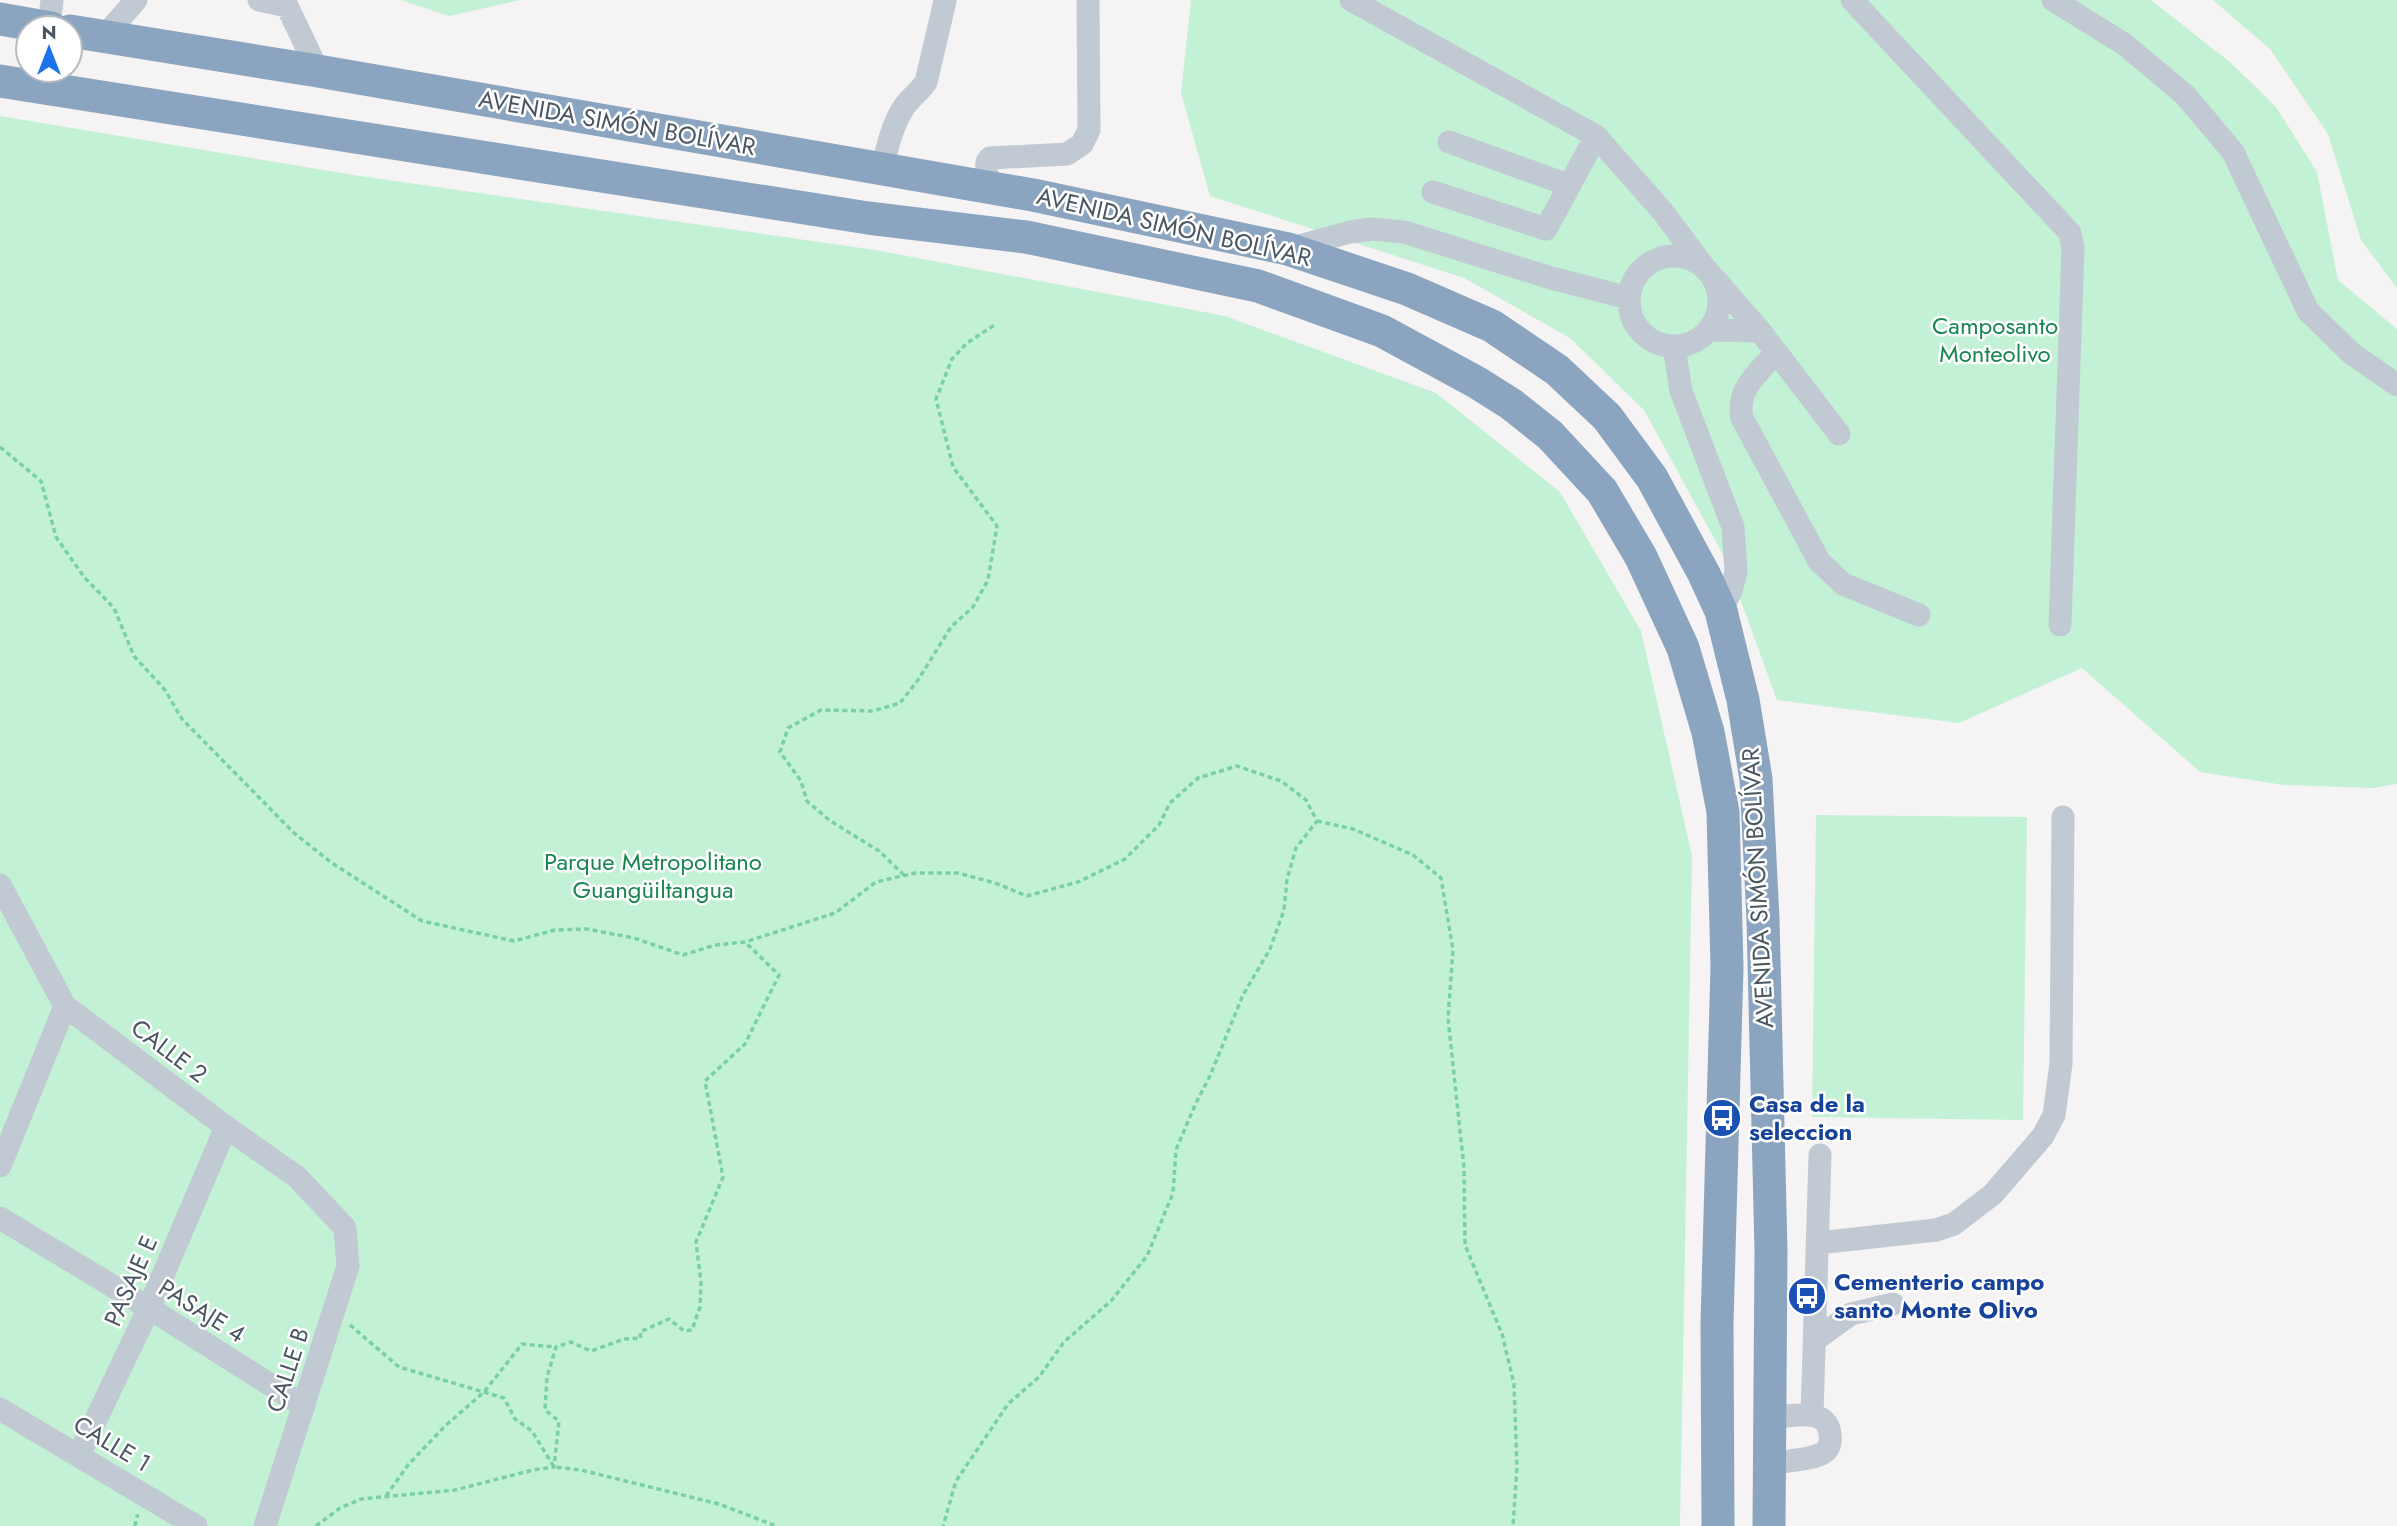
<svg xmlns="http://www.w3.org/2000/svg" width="2397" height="1526" viewBox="0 0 2397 1526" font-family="Jost,sans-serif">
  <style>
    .green { fill: #c3f1d5 }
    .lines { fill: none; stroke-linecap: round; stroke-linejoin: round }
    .path { stroke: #7ad0a6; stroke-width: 3.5; stroke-dasharray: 5 3.5; stroke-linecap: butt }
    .minor { stroke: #c1cad2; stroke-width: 23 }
    .highway { stroke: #8ba5c1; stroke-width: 33 }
    .labels { text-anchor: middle; stroke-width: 5; stroke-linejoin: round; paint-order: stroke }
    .street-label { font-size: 24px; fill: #4a5661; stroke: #fff }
    .park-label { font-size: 24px; fill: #17864f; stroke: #fff }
    .transit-label { font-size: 24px; font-weight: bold; fill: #164399; stroke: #fff; text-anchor: start }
  </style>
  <rect width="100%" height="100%" fill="#f5f3f3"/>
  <path class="green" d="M401,0H520L449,16Z
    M1191,0H2151L2231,63L2276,107L2317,172L2338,280L2397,329V784L2372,788L2284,785L2200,772L2082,668L1959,723L1777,700L1726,560L1644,410L1570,338L1464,278L1210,196L1181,93Z
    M2213,0H2397V288L2361,240L2328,134L2270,49Z
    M0,116L353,175L875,250L1225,316L1436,393L1560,492L1641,631L1692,856L1680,1526H0Z
    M1816,815L2027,817L2023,1120L1812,1117Z"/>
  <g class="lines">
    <path class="path" d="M0,447L41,481L56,537L84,577L114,608L134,656L165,690L182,719L294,833L332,863L422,921L514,941L555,930L587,929L634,938L683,955L715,945L745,942L835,913L876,882L915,873H958L995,883L1027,896L1078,882L1125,859L1159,825L1170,803L1198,778L1237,766L1281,781L1306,800L1317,821L1296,848L1287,879L1284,910L1270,949L1243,995L1210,1076L1195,1105L1176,1150L1173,1193L1147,1256L1111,1301L1064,1342L1039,1377L1008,1404L956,1481L943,1526
      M1317,821L1353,829L1413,855L1441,878L1453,950L1448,1018L1464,1168L1465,1245L1502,1334L1514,1384L1517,1467L1513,1526
      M904,875L879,851L829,820L807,801L801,781L780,752L788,728L821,710L873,711L900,703L918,680L951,627L973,607L988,580L997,526L953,467L936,399L952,359L967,343L996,324
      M350,1325L399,1367L504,1398L515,1419L532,1431L554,1467L581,1470L719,1504L776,1526
      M386,1496L408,1465L445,1426L484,1392L522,1344L556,1347
      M135,1526L137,1516H139
      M316,1526L340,1508L361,1499L455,1490L533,1470L554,1467L559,1421L545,1410L547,1377L556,1347L571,1342L591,1351L624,1339L641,1338L640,1332L669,1319L684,1331L692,1330L700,1307L701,1282L696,1242L723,1177L705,1081L745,1044L779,975L745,942"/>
    <path class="minor" d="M259,0L287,6L318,71
      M1351,0L1596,136L1663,212L1704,267
      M1852,0L2070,233L2073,248L2060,625
      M2053,0L2124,44L2185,95L2233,152L2308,311L2351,353L2397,385
      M49,28L52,0
      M104,37L136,0
      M1449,142L1568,185
      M882,170C887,148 892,125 904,107C911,97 920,91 926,82L945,1
      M986,187L987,162L990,158L1067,154L1082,144L1089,130L1088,0
      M1433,192L1546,229L1596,136
      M1288,249L1350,232L1372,229L1404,232L1551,278L1629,298
      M1629 301a45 45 0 1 1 90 0a45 45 0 1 1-90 0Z
      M1714,278L1760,331L1839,434
      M1709,330L1760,331
      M1674,346L1681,391L1733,527L1736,572L1731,591L1721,611
      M1776,353C1758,373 1736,389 1742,418L1819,561L1843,584L1919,615
      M0,885L65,1006L226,1127L297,1177L345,1228L348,1266L265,1526
      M0,1166L65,1006
      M0,1218L149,1308L304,1406
      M1818,1243L1936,1230L1954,1224L1993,1194L2043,1136L2054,1115L2061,1064L2063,817
      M1815,1340L1851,1314L1893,1304
      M0,1409L196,1526
      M1812,1415L1820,1155
      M79,1455L149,1308L226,1127
      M1770,1464C1783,1461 1812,1460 1823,1453C1830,1449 1831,1441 1830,1434C1827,1405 1789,1417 1770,1418"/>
    <path class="highway" d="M0,19L51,28
      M70,31L318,71L1033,195L1288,249L1407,289L1492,326L1557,370L1607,417L1652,478L1704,574L1721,611L1743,700L1756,779L1763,919L1771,1251L1769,1526
      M0,81L868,218L1026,237L1258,286L1382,331L1476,382L1511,404L1550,435L1602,491L1641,557L1683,648L1708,732L1723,812L1727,967L1717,1323L1718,1526"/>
  </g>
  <defs>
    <g id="bus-disc" transform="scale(2.0125)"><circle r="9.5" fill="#1a4fb4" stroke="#fff"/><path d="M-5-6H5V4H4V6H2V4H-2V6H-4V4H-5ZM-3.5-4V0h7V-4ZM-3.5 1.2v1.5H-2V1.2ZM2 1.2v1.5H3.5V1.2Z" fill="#fff"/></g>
  </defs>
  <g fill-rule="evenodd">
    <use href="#bus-disc" x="1722" y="1118"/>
    <use href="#bus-disc" x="1807" y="1296"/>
  </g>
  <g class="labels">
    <g class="street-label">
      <text transform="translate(617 123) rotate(10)" y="8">AVENIDA SIMÓN BOLÍVAR</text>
      <text transform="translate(1174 227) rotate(13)" y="8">AVENIDA SIMÓN BOLÍVAR</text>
      <text transform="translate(1758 888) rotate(-93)" y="8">AVENIDA SIMÓN BOLÍVAR</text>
      <text transform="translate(169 1051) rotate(37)" y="8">CALLE 2</text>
      <text transform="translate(131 1281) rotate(-66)" y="8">PASAJE E</text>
      <text transform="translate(202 1311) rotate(32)" y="8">PASAJE 4</text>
      <text transform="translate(288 1370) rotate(-72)" y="8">CALLE B</text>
      <text transform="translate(112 1444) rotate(31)" y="8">CALLE 1</text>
    </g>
    <g class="park-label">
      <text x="1995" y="334">Camposanto<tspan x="1995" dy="28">Monteolivo</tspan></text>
      <text x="653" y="870">Parque Metropolitano<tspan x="653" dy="28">Guangüiltangua</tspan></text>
    </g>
    <g class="transit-label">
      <text x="1749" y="1112">Casa de la<tspan x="1749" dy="28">seleccion</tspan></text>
      <text x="1834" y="1290">Cementerio campo<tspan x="1834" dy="28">santo Monte Olivo</tspan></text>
    </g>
  </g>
  <g transform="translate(49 49)"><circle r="33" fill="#ffffff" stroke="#b7bbc0" stroke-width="2"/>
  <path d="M0-5L12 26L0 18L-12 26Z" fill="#1a73e8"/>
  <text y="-10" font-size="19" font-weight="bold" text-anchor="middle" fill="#4a5661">N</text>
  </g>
</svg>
